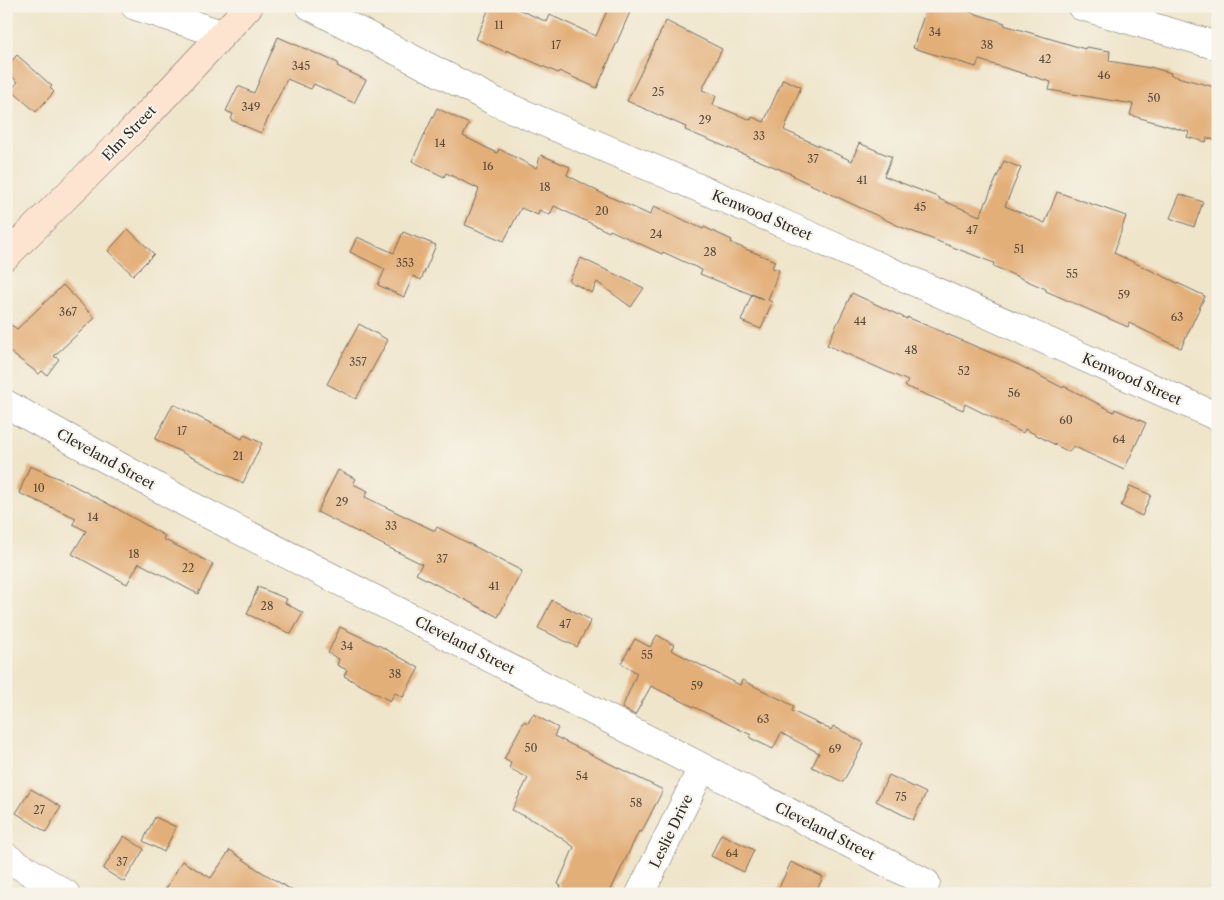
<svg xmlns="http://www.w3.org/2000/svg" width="1224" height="900" viewBox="0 0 1224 900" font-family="'Libre Caslon Text',serif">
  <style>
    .building { fill: #e3af78 }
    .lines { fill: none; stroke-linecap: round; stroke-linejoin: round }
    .street-casing { stroke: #706c63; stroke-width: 29 }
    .secondary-casing { stroke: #706c63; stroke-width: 29 }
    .street { stroke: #fff; stroke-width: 28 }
    .secondary { stroke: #fde4d1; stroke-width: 28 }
    .labels { text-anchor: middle; stroke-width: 4; stroke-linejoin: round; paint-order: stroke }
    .number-label { font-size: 11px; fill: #594c3e }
    .street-label { font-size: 14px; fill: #2b2b2b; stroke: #f7f3e8 }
  </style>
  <rect width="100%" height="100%" fill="#f7f3e8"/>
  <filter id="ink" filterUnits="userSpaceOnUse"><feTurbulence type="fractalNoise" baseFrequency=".02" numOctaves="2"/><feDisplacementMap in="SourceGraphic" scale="10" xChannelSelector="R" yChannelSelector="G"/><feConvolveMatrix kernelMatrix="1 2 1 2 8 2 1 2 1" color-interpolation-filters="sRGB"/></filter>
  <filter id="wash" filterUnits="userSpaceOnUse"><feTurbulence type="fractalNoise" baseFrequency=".0096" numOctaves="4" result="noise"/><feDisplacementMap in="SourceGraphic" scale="20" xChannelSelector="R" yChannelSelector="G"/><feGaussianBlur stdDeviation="1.12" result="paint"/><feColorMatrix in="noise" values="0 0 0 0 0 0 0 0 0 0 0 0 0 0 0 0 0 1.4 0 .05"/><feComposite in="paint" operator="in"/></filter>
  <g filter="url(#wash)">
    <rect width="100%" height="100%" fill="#efe5cb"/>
    <g id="blocks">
      <path class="building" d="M490,6H511L547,22L550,15L596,36L609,6H617L630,12L597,88L559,71L558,73L506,50V52L476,39Z
        M927,6H951L1005,23L1004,25L1085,49L1086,47L1110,51L1109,61L1150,68V67L1171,73L1170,75L1218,88V141L1207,138L1206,142L1187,137L1189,132L1130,115L1133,104L1049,90L1051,82L979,60L976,67L913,48Z
        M666,21L722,49L702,90L716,96L713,105L751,120L752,117L764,122L783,79L801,87L784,130L852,161L859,143L892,157L884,176L940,198L939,199L980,216L1004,161L1021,168L1005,206L1045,223L1057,192L1126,216L1114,253L1205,296L1181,348L1129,323L1128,327L1046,291V289L993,266L994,263L901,227L793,176L794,175L685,130L686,127L627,101Z
        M278,37L338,63L337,66L366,80L354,103L314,84L311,89L287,79L261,133L231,120L233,114L226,111L238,86L254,93Z
        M17,55L52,86L50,88L54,92L36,112L11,90L18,82L6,71V67Z
        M437,108L469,124L463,136L497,153L499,149L536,168L541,155L570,167L567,175L599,192L650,215L654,206L703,229L704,227L732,240L731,243L775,261L772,268L779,270L768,300L772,302L761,329L741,321L752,294L763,299L700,274L702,270L663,252L662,254L610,230L609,232L554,206L550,215L539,210L538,215L521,208L504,241L465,225L479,189L446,173L444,177L412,161Z
        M1180,194L1203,202L1194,227L1170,218Z
        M128,229L154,254L133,275L108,251Z
        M403,232L436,245L421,280L413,276L404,297L378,285L385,269L350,252L357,237L394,253Z
        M581,258L583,259L644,288L631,307L597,282L592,293L569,281Z
        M63,285L95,318L54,356L59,359L47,375L42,371L39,374L6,349V328L10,324L17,329Z
        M852,293L907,319V317L1019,365L1063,388L1064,386L1114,412L1115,409L1146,423L1124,470L1073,446L1069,452L1025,429L1023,433L965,404L963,410L905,386L908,381L827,345Z
        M359,324L388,340L356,399L327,384Z
        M173,404L242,439L244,435L262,443L243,483L155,439Z
        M30,466L67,482L114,507L165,536L163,539L213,564L198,594L139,563L127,584L72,554L86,531L73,524L76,518L19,493Z
        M338,470L356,479L353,484L368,491L365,497L435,531L437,527L522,571L498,617L416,574L422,564L317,512Z
        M1130,486L1151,495L1142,516L1121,506Z
        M258,587L287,599L285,603L303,613L291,634L247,614Z
        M552,600L591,620L577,647L538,628Z
        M340,627L382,647L419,668L403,697L395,693L390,701L344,676L347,670L337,665L339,659L328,653Z
        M657,635L674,645L671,650L740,685L742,680L794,706L792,711L831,730L833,726L864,743L843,782L812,767L819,753L781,733L773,749L750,738L751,735L651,686L635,715L622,708L637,673L621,663L635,639L650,647Z
        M533,714L558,728L554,736L663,790L641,833L639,831L609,894H558L561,886L558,884L574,847L541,824L512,810L528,778L509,768L511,763L504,759L524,721L528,723Z
        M889,775L926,793L913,820L876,801Z
        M31,789L61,807L46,832L16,813Z
        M155,817L176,827L164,852L143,841Z
        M721,834L754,850L744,872L711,856Z
        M124,836L144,849L124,882L103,869Z
        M230,850L257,869L298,894H163L182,861L211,878Z
        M791,862L823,877L815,894H776Z"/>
    </g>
  </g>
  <g filter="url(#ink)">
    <use href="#blocks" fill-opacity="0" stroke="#706c63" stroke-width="1"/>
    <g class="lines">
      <g class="street-casing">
        <path id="street" d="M135,6L222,34
          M310,6L496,102L784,224L1218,417
          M1081,6L1218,46
          M6,404L188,504L539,683L926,883
          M6,857L66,894
          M640,894L702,768"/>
      </g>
      <g class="secondary-casing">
        <path id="secondary" d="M6,256L132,131L249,6"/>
      </g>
      <use href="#street" class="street"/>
      <use href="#secondary" class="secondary"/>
    </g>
  </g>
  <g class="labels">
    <g class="number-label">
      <text x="499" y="29">11</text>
      <text x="935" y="36">34</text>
      <text x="556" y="49">17</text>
      <text x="987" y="49">38</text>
      <text x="1045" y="63">42</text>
      <text x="301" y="70">345</text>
      <text x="1104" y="79">46</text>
      <text x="658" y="96">25</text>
      <text x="1154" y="102">50</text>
      <text x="251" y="111">349</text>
      <text x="705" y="124">29</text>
      <text x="759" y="140">33</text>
      <text x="440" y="147">14</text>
      <text x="813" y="163">37</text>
      <text x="488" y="170">16</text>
      <text x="862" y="184">41</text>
      <text x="545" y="191">18</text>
      <text x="920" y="211">45</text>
      <text x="602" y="215">20</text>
      <text x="972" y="234">47</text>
      <text x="656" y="238">24</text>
      <text x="1019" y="253">51</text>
      <text x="710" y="256">28</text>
      <text x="405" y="267">353</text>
      <text x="1072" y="278">55</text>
      <text x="1124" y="299">59</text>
      <text x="68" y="316">367</text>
      <text x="1177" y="321">63</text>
      <text x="860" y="325">44</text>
      <text x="911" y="354">48</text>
      <text x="358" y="366">357</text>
      <text x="964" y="375">52</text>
      <text x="1014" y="397">56</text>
      <text x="1066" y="424">60</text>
      <text x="182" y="435">17</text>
      <text x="1119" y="443">64</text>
      <text x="238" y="460">21</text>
      <text x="39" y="492">10</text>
      <text x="342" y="506">29</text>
      <text x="93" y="521">14</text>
      <text x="391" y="530">33</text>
      <text x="134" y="558">18</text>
      <text x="442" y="563">37</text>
      <text x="188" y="572">22</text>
      <text x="494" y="590">41</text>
      <text x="267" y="610">28</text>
      <text x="565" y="628">47</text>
      <text x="347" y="650">34</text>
      <text x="647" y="659">55</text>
      <text x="395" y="678">38</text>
      <text x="697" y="690">59</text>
      <text x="763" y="723">63</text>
      <text x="531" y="752">50</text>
      <text x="835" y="753">69</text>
      <text x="582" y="780">54</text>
      <text x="901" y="801">75</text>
      <text x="636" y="807">58</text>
      <text x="39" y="814">27</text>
      <text x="732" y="857">64</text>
      <text x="122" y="866">37</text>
    </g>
    <g class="street-label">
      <text transform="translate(129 133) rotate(-46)" y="5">Elm Street</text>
      <text transform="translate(762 215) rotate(23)" y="5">Kenwood Street</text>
      <text transform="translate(1132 379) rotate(24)" y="5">Kenwood Street</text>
      <text transform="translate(106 459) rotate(29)" y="5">Cleveland Street</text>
      <text transform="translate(465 645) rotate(27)" y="5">Cleveland Street</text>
      <text transform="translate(671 831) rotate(-64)" y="5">Leslie Drive</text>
      <text transform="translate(825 831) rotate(27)" y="5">Cleveland Street</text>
    </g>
  </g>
  <rect width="1224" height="900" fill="none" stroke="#f7f3e8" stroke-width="25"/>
</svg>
